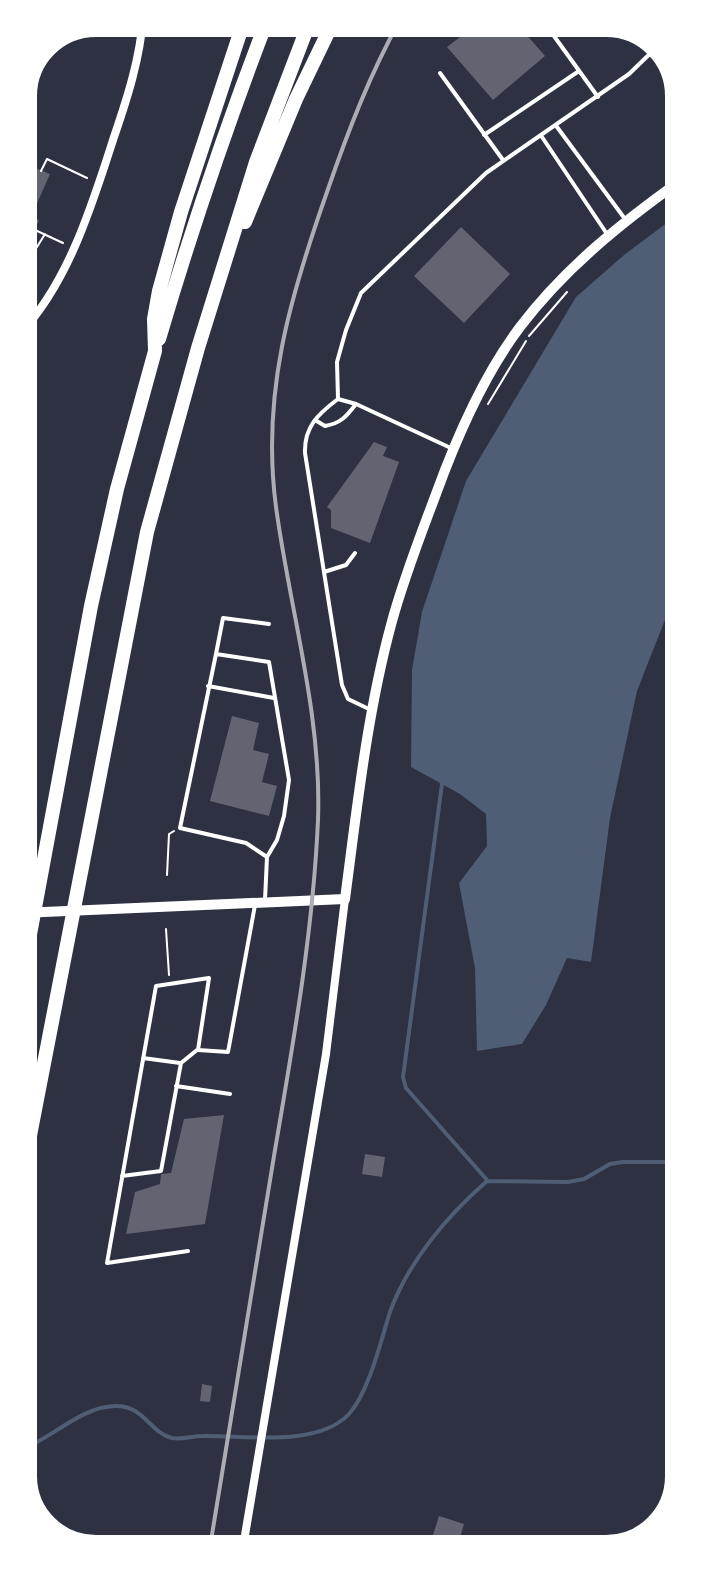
<svg xmlns="http://www.w3.org/2000/svg" width="702" height="1572" viewBox="0 0 702 1572" font-family="Quicksand,sans-serif">
  <style>
    .water { fill: #4f5d75 }
    .lines { fill: none; stroke-linecap: round; stroke-linejoin: round }
    .stream { stroke: #4f5d75; stroke-width: 4 }
    .building { fill: #626471 }
    .path { stroke: #fff; stroke-width: 2 }
    .service { stroke: #fff; stroke-width: 4 }
    .minor { stroke: #fff; stroke-width: 8 }
    .tertiary { stroke: #fff; stroke-width: 10 }
    .motorway { stroke: #fff; stroke-width: 14 }
    .rail { stroke: #abadb3; stroke-width: 4 }
    .rim { fill: none; stroke: #fff; stroke-width: 10 }
  </style>
  <rect width="100%" height="100%" fill="#2d3142"/>
  <path class="water" d="M680,213L681,579L637,691L610,818L591,962L567,958L546,1005L522,1044L477,1051L475,968L459,883L487,846L486,814L460,794L411,767L412,670L422,612L466,481L576,297L624,255Z"/>
  <g class="lines">
    <path class="stream" d="M442,784L403,1077L406,1088L487,1180
      M22,1449C53,1438 80,1407 115,1406C144,1405 150,1433 172,1438C182,1440 192,1436 202,1436C244,1435 317,1448 349,1414C369,1392 381,1340 390,1312C408,1262 447,1216 487,1181L568,1182L584,1179L610,1164L623,1162H665L683,1171"/>
  </g>
  <path class="building" d="M456,18H474L481,26L490,18H512L545,56L493,100L447,47L460,37L449,24Z
    M28,165L50,174L31,217L39,220L29,243L19,239L18,187Z
    M461,227L510,274L464,323L414,276Z
    M374,442L387,447L383,456L399,462L370,543L331,528V510L327,507Z
    M232,716L259,723L253,750L269,754L262,782L277,786L269,816L210,801Z
    M224,1115L205,1224L126,1234L135,1192L160,1184L161,1174L171,1173L184,1119Z
    M365,1154L385,1157L382,1177L362,1174Z
    M202,1384L212,1386L210,1402L200,1401Z
    M439,1516L464,1524L456,1551H428Z"/>
  <g class="lines">
    <path class="path" d="M41,171L47,159L87,178
      M35,230L63,243
      M19,266L37,247L45,234
      M529,336L567,292
      M488,404L526,341
      M167,875L169,834L174,831
      M166,929L169,975"/>
    <path class="service" d="M541,18L598,97
      M440,73L503,160
      M557,127L625,219
      M484,135L579,71
      M542,137L607,234
      M338,399L356,404L453,449
      M315,420L325,426C341,423 346,417 356,404
      M324,572L346,565L355,553
      M216,654L180,828L246,843L267,857
      M208,686L274,698
      M371,710L348,699L342,685L305,453C304,427 318,414 338,399L337,362L346,330L361,293L486,173L629,74L660,44
      M265,900L267,857L277,840L284,816L289,780L269,662L216,654L223,618L269,624
      M143,1058L180,1063
      M176,1086L230,1094
      M122,1176L161,1171L181,1063L197,1050
      M188,1251L107,1263L156,986L209,978L198,1050L228,1052L255,905
      M243,1551L262,1553"/>
    <path class="minor" d="M19,335C69,282 92,205 114,137C127,99 140,59 143,18
      M19,367C36,399 26,431 19,464
      M242,1553L326,1054L345,899"/>
    <path class="tertiary" d="M21,913L345,899C357,808 367,714 391,625C403,580 420,537 436,494C457,436 483,376 520,327C564,269 621,223 680,181"/>
    <path class="motorway" d="M245,222L296,99L335,18
      M159,339C191,231 227,124 268,18
      M21,983L91,606L117,489L155,351L154,319L159,291L181,212L245,18
      M21,1182L147,532L198,348L256,162L311,18"/>
    <path class="rail" d="M209,1553C231,1421 252,1288 274,1156C293,1044 313,933 318,820C322,715 290,611 276,507C261,394 290,297 327,192C348,131 370,74 401,18"/>
  </g>
  <path d="M0 0H702V1572H0ZM96 32H606A64 64 0 0 1 670 96V1476A64 64 0 0 1 606 1540H96A64 64 0 0 1 32 1476V96A64 64 0 0 1 96 32Z" fill="#fff" fill-rule="evenodd"/>
  <path class="rim" d="M96 32H606A64 64 0 0 1 670 96V1476A64 64 0 0 1 606 1540H96A64 64 0 0 1 32 1476V96A64 64 0 0 1 96 32Z"/>
</svg>
